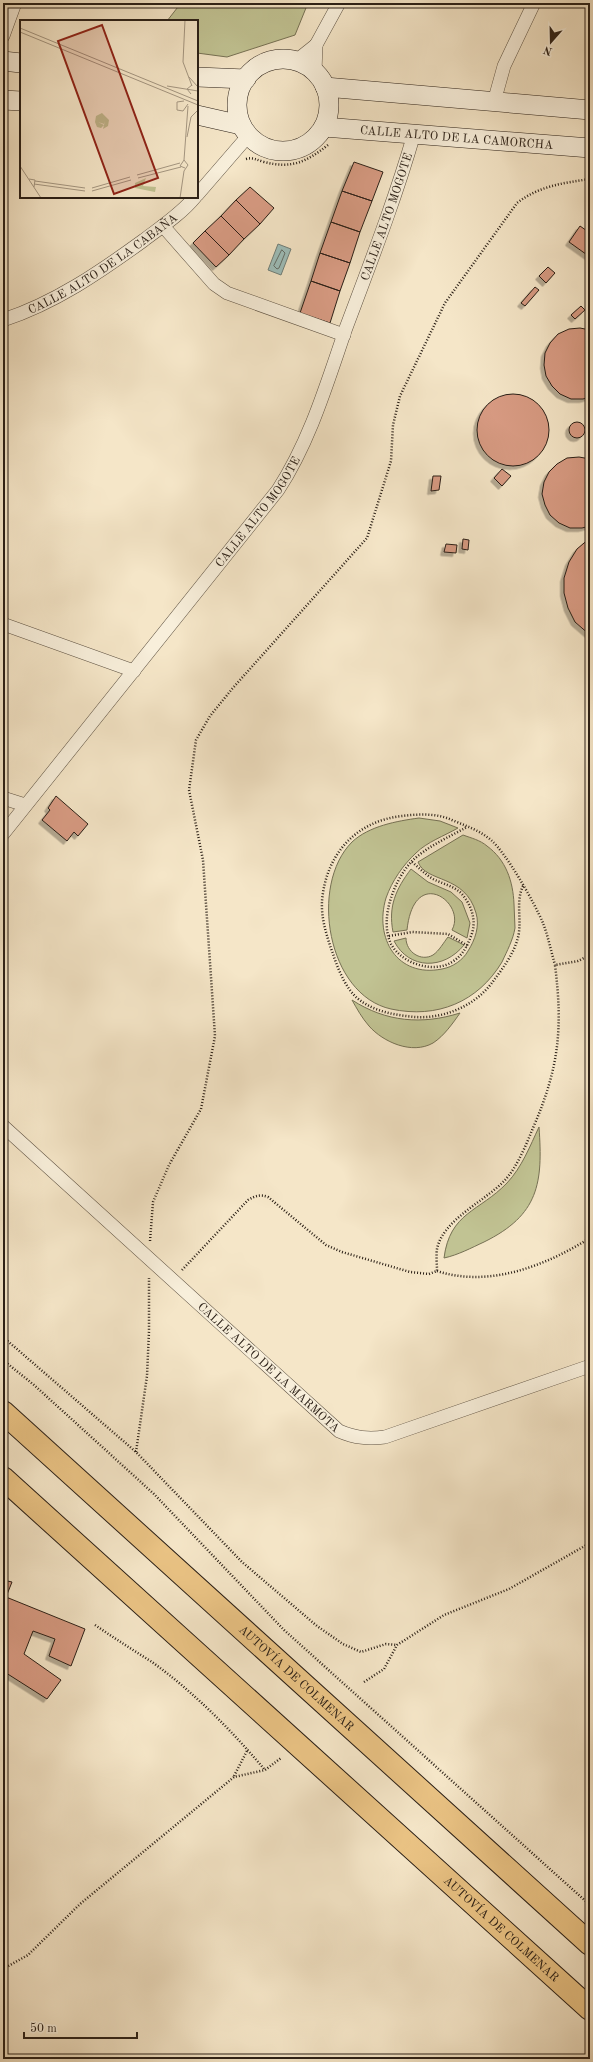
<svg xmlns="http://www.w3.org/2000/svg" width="593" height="2062" viewBox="0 0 593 2062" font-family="'Old Standard TT',serif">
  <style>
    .green { fill: #c1c393; stroke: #767154 }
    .water { fill: #9dbeba; stroke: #6f7e78 }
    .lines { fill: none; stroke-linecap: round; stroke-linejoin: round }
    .shore { stroke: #646e68; stroke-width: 1 }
    .building { fill: #d89b83; stroke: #2a1f16; filter: url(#shadow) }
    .street-casing { stroke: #5d5142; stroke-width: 14 }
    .secondary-casing { stroke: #2a1f16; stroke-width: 20 }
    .highway-casing { stroke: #2a1f16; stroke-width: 24 }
    .path { stroke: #2a1f16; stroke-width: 2.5; stroke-dasharray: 1 2; stroke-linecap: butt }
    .street { stroke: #f8efdb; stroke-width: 13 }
    .secondary { stroke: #f8efdb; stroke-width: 19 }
    .highway { stroke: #eac384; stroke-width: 22 }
    .labels { text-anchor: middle; stroke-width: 3.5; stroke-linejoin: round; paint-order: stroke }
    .street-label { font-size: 12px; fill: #2a1f16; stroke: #f8efdb }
    .inset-road { fill: none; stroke: #a49681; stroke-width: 1 }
    .view { fill: #8f2418; fill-opacity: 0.15; stroke: #8f2418; stroke-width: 2 }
    .inset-edge { fill: none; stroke: #2a1f16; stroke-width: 2 }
  </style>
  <defs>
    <filter id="shadow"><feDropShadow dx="-3.5" dy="3.5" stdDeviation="0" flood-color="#0004"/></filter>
  </defs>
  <rect width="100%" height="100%" fill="#f5e6c8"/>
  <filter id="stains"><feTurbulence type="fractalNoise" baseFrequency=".005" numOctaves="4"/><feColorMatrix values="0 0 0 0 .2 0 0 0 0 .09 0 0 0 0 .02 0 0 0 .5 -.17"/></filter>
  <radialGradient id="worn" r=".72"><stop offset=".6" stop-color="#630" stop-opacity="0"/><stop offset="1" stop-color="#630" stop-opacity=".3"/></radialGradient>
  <path class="green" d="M181,3H308L295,35L227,57L197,53V21H167Z
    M419,818L440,821L458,828C444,836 427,842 416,853C403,865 392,881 386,898C374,938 397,978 442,969C453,967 463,960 468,951C475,940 480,926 476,913C465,874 426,883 418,862L463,835C471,838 480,840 487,846C506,860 513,881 514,904C514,912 515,920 515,928C513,940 507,951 502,962C478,1002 437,1019 391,1009C327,995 309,885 352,842C369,826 397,821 419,818Z
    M411,869L428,882L451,892L462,902L470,923L467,938L452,930C467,903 414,864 407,930L393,932C388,906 396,889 411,869Z
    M448,937L464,945C444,970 409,970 394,941L406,938C406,952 421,962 433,955C439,951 444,942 448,937Z
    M352,1000C386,1022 422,1025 460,1013C453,1023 444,1036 433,1043C412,1055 383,1042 369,1026C362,1018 357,1009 352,1000Z
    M539,1127C543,1183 539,1215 484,1242C471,1248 458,1255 444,1258C450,1212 479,1212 507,1183C522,1167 530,1146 539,1127Z"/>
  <path class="water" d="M278,244L291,249L281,275L268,270Z"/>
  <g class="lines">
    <path class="shore" d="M282,250L285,253L279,268L277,269L274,266Z"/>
  </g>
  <path class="building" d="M354,162L383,172L372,201L342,191Z
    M250,187L274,208L260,224L236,200Z
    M342,191L372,201L360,232L331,222Z
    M236,200L260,224L244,239L221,216Z
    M221,216L244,239L229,255L205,231Z
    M331,222L360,232L350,263L320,253Z
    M580,226L590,233V257L569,242Z
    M205,231L229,255L216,267L193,243Z
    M320,253L350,263L340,291L311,281Z
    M548,267L555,273L546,283L539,276Z
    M311,281L340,291L330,323L300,313Z
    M535,287L539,290L525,306L521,303Z
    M581,306L585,310L575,319L571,315Z
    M580,328L590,330V397L583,399H571L560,394L552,386L546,376L544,365L545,353L550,343L558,334L569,329Z
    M477 430a36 36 0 1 1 72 0a36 36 0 1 1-72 0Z
    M569 430a8 8 0 1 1 16 0a8 8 0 1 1-16 0Z
    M579,457L590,459V526L582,528H570L559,523L550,515L545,505L542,494L544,482L549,472L557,464L567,458Z
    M502,469L511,476L502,486L494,478Z
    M433,476H441L439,490L431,491Z
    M590,538V635L575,622L568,608L564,593V578L569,562L577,549Z
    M463,539L469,540L468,550L462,549Z
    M446,544L457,545L456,553L444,552Z
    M56,796L88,824L78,836L74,832L67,841L42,820L50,810L48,808Z
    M3,1580L12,1582L6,1597L85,1629L71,1666L49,1656L55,1639L33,1631L24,1654L61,1680L47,1699L3,1671Z"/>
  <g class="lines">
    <g class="street-casing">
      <g id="street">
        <path d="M3,36L15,3"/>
        <path d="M316,45L339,3"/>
        <path d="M296,61L316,45L315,72"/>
        <path d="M494,102L504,66L534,3"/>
        <path d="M197,195L248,136"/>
        <path d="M163,226L214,284L227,293L344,335"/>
        <path id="s1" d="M3,320C55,303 100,272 144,240C161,227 181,214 195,197"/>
        <path d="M3,624L134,671"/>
        <path d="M3,798L25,805"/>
        <path id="s2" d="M3,834L278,490C310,441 327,383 346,328C370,264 395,200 414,134"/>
        <path id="s3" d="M3,1126L339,1431C355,1438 368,1439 385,1437L590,1366"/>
      </g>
    </g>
    <g class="secondary-casing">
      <g id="secondary">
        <circle cx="283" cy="105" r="46"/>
        <path d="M3,61L21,63"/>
        <path d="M197,77L246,79"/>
        <path d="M325,87L590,110"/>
        <path d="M3,100L21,101"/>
        <path d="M197,115L241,125"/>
        <path id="s4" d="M324,127L590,148"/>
      </g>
    </g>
    <g class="highway-casing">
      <g id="highway">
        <path id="s5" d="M3,1412L590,1944"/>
        <path id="s6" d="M3,1478L590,2009"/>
      </g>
    </g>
    <path class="path" d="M246,159C253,157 257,160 264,162C292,169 306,162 328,145
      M412,862C419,868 425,874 433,879C443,884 454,886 462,894C472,906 477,922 471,936C467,947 462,956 452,962C433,974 401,963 391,944C379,919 394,881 411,862C426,847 449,837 467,827
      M523,886C516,901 521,916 519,932C517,949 504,967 494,980C477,1005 445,1019 415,1017C395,1015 374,1012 357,998C345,987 338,969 333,954C327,937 321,919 322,901C326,854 356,821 402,816C418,814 437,813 452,820C466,826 479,830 491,840C507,854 534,902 543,923C548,936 551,951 555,965
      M389,936L412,932L448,934L468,946
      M150,1241L153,1202L169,1165L201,1109L215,1036L203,860L189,790L196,740L210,716L232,689L367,538L391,461L393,425L400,396L445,303L517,203C539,186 563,183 590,179
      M182,1270L248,1200C255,1196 260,1194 268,1197L326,1245L342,1252L410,1272L429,1274L437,1271C437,1264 436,1256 437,1249C443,1219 486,1201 506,1179C518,1165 526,1145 533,1128C559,1068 563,1029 555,965L578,961L590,955
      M437,1271C489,1288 545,1266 590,1238
      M3,1337L136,1452L242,1562L317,1626L343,1644L361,1652L386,1644L397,1645
      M3,1360L34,1385L154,1494L284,1630L590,1905
      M136,1452L147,1376L149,1331V1278
      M95,1625C114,1638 133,1650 152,1662C194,1692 232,1731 265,1770
      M364,1682L384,1669L397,1645L444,1615L509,1589L590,1543
      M234,1776L248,1749
      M3,1969L28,1955L80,1904L234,1777L265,1770L281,1758"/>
    <use href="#street" class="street"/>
    <use href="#secondary" class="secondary"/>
    <use href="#highway" class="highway"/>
  </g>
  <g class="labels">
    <g class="street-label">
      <text dy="4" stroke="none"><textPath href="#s4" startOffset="133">CALLE ALTO DE LA CAMORCHA</textPath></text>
      <text dy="4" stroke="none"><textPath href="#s2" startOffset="735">CALLE ALTO MOGOTE</textPath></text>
      <text dy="4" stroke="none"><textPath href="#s1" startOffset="115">CALLE ALTO DE LA CABAÑA</textPath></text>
      <text dy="4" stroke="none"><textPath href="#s2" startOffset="411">CALLE ALTO MOGOTE</textPath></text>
      <text dy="4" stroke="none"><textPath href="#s3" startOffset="359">CALLE ALTO DE LA MARMOTA</textPath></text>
      <text dy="4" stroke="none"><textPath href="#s5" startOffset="396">AUTOVÍA DE COLMENAR</textPath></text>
      <text dy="4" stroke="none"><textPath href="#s6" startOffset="672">AUTOVÍA DE COLMENAR</textPath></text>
    </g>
  </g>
  <g transform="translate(20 20)">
    <rect width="178" height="178" fill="#f5e6c8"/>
    <path d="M82,93L89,100L88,106L83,109L85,101L84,104L78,102L84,105L81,108L77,107L75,102L76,96ZM126,158L123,166L136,167L135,172L115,168V163Z" fill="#c1c393"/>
    <path class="inset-road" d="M165,0L163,42L172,66M0,8L178,81M0,12L178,85M169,57L178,67M147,66L178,71M171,74L167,69L172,65M164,81L157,82V90L163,91L168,84M167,117L171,97L178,90M164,140L168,86M0,146L21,178M117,155L160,143M118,158L161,147M9,159L15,160L14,167M15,161L65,168M14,164L65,171M72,168L110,157M72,171L111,160M160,178L164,151L168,145L164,140L160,146L165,148"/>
    <path class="view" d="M82,5L138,158L94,174L38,21Z"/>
    <rect width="178" height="178" class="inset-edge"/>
  </g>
  <rect width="593" height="2062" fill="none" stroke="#f5e6c8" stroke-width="16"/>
  <rect x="4" y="4" width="585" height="2054" fill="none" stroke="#2a1f16" stroke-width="2"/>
  <rect x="8" y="8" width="577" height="2046" fill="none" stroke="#2a1f16"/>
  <g transform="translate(551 42) rotate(200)" stroke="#f8efdb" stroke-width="3" paint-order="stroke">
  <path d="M0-3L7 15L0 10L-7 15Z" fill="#2a1f16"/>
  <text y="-6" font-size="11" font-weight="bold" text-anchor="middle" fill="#2a1f16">N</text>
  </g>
  <path d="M24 2032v6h113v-6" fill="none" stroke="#2a1f16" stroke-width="2"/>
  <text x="30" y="2032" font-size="12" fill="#2a1f16" stroke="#f8efdb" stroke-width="3" paint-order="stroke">50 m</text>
  <rect width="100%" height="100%" filter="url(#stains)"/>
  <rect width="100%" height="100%" fill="url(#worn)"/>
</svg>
